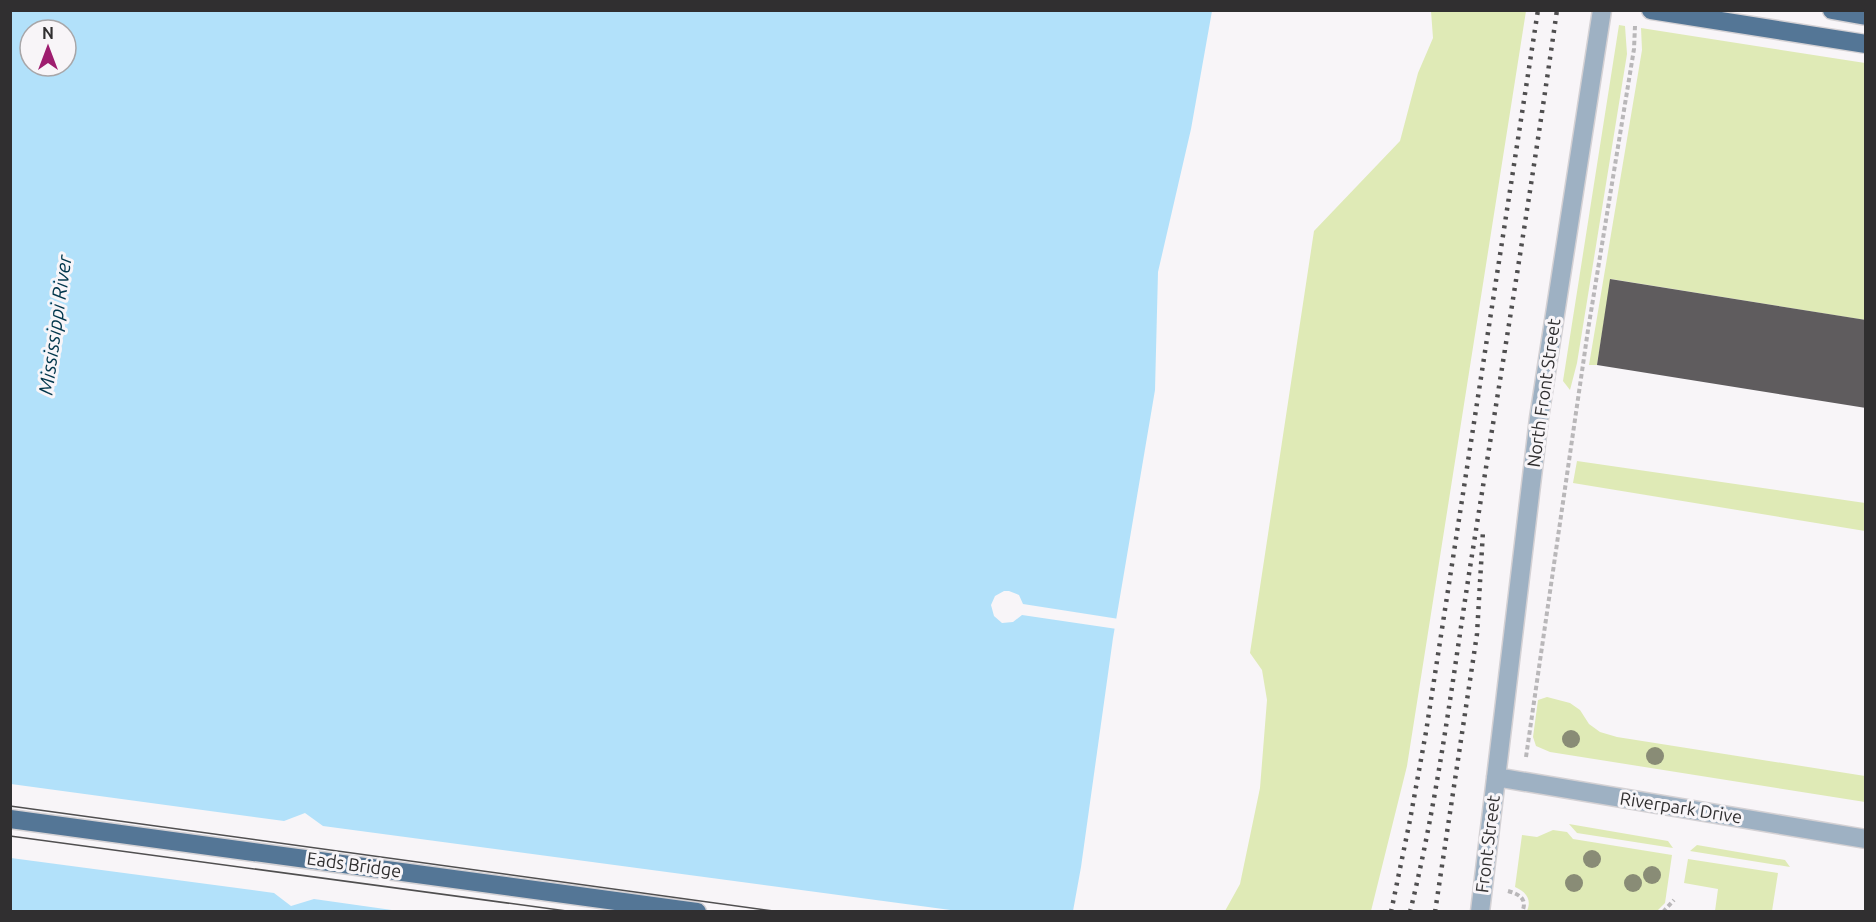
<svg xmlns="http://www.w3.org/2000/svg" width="1876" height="922" viewBox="0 0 1876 922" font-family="Ubuntu,sans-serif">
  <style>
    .green { fill: #dfeab6 }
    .water { fill: #b2e1fa; fill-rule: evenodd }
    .pier { fill: #f8f5f8 }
    .building { fill: #5f5c5e }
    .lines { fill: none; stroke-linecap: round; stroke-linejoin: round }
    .minor-casing { stroke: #d4d1d4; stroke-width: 21 }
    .major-casing { stroke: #d4d1d4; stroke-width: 21 }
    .path { stroke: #b9b7b9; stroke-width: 4; stroke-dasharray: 4.5 3; stroke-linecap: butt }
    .minor { stroke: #9eb1c3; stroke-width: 18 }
    .major { stroke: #547696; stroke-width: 18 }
    .tram { stroke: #504f50; stroke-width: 1.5 }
    .rail { stroke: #504f50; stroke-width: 4.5; stroke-dasharray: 3 6; stroke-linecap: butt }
    .tree { fill: #898c76 }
    .labels { text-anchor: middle; stroke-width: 6; stroke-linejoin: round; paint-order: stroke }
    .street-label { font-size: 18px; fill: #302f30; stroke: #f8f5f8 }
    .water-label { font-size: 20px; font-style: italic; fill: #01364b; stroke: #f8f5f8 }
  </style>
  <rect width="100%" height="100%" fill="#f8f5f8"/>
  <path class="green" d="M1431,11H1526L1407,766L1371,911H1225L1240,884L1260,788L1267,700L1262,670L1250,653L1314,231L1400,141L1418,73L1433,38Z
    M1619,25L1625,26L1627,54L1577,363L1570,390L1563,381Z
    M1641,28L1865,63V320L1611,279L1597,365H1589L1642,50Z
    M1577,461L1865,503V531L1573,483Z
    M1547,697L1570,703L1580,710L1589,724L1600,732L1617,737L1865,776V802L1550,752L1536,746L1533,737L1538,700Z
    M1569,824L1668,841L1673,848L1577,833Z
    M1553,830L1567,832L1573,839L1672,855L1665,903L1657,911H1527C1532,899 1526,892 1515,887L1522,835L1537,837Z
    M1697,845L1785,860L1790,867L1690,851Z
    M1688,859L1778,873L1772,911H1715L1718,889L1684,883Z"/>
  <path class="water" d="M10,11H1212L1191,129L1158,272L1155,390L1113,638L1081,867L1073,911H11ZM30,30H66V66H30Z"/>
  <path class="pier" d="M1004,591H1009L1019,595L1023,604L1119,619L1117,629L1022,615L1013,622L1002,623L994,616L991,605L995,596Z
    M11,784L284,821L305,813L323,826L958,911L406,912L314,899L291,906L274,893L11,858Z"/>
  <path class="building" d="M1610,279L1866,320V408L1597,365Z"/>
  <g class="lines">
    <g class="minor-casing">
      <path id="minor" d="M1496,777L1866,839
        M1480,912L1539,418L1602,10"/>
    </g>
    <g class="major-casing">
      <path id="major" d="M1651,10L1866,44
        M1832,10L1866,16
        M10,819L697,912"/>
    </g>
    <path class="path" d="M1526,757L1588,330L1634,49L1635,26
      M1508,891C1519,894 1528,899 1522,912
      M1663,912L1674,900"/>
    <use href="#minor" class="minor"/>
    <use href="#major" class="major"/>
    <path class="tram" d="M10,806L781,912
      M10,836L574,912"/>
    <path class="rail" d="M1391,912L1410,820L1426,732L1538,10
      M1410,912C1439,795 1453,674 1472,555C1501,373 1531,192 1557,10
      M1435,912L1477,634L1483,531"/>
  </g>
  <g class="tree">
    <circle cx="1571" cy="739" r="9"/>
    <circle cx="1655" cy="756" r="9"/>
    <circle cx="1592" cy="859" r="9"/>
    <circle cx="1652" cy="875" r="9"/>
    <circle cx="1574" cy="883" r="9"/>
    <circle cx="1633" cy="883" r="9"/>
  </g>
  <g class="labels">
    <g class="street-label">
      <text transform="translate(1544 393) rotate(-82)" y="6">North Front Street</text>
      <text transform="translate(1681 808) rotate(9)" y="6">Riverpark Drive</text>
      <text transform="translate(1488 844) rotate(-83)" y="6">Front Street</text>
      <text transform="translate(354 865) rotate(8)" y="6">Eads Bridge</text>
    </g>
    <g class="water-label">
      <text transform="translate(55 325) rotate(-82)" y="7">Mississippi River</text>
    </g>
  </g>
  <rect width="1876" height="922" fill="none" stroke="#302f30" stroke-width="24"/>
  <g transform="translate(48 48)"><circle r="28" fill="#f8f5f8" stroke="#a8a6a8" stroke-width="1.5"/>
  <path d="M0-4.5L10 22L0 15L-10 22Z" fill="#9e1d6f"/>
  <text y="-9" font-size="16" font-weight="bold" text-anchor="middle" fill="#302f30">N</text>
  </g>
</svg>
